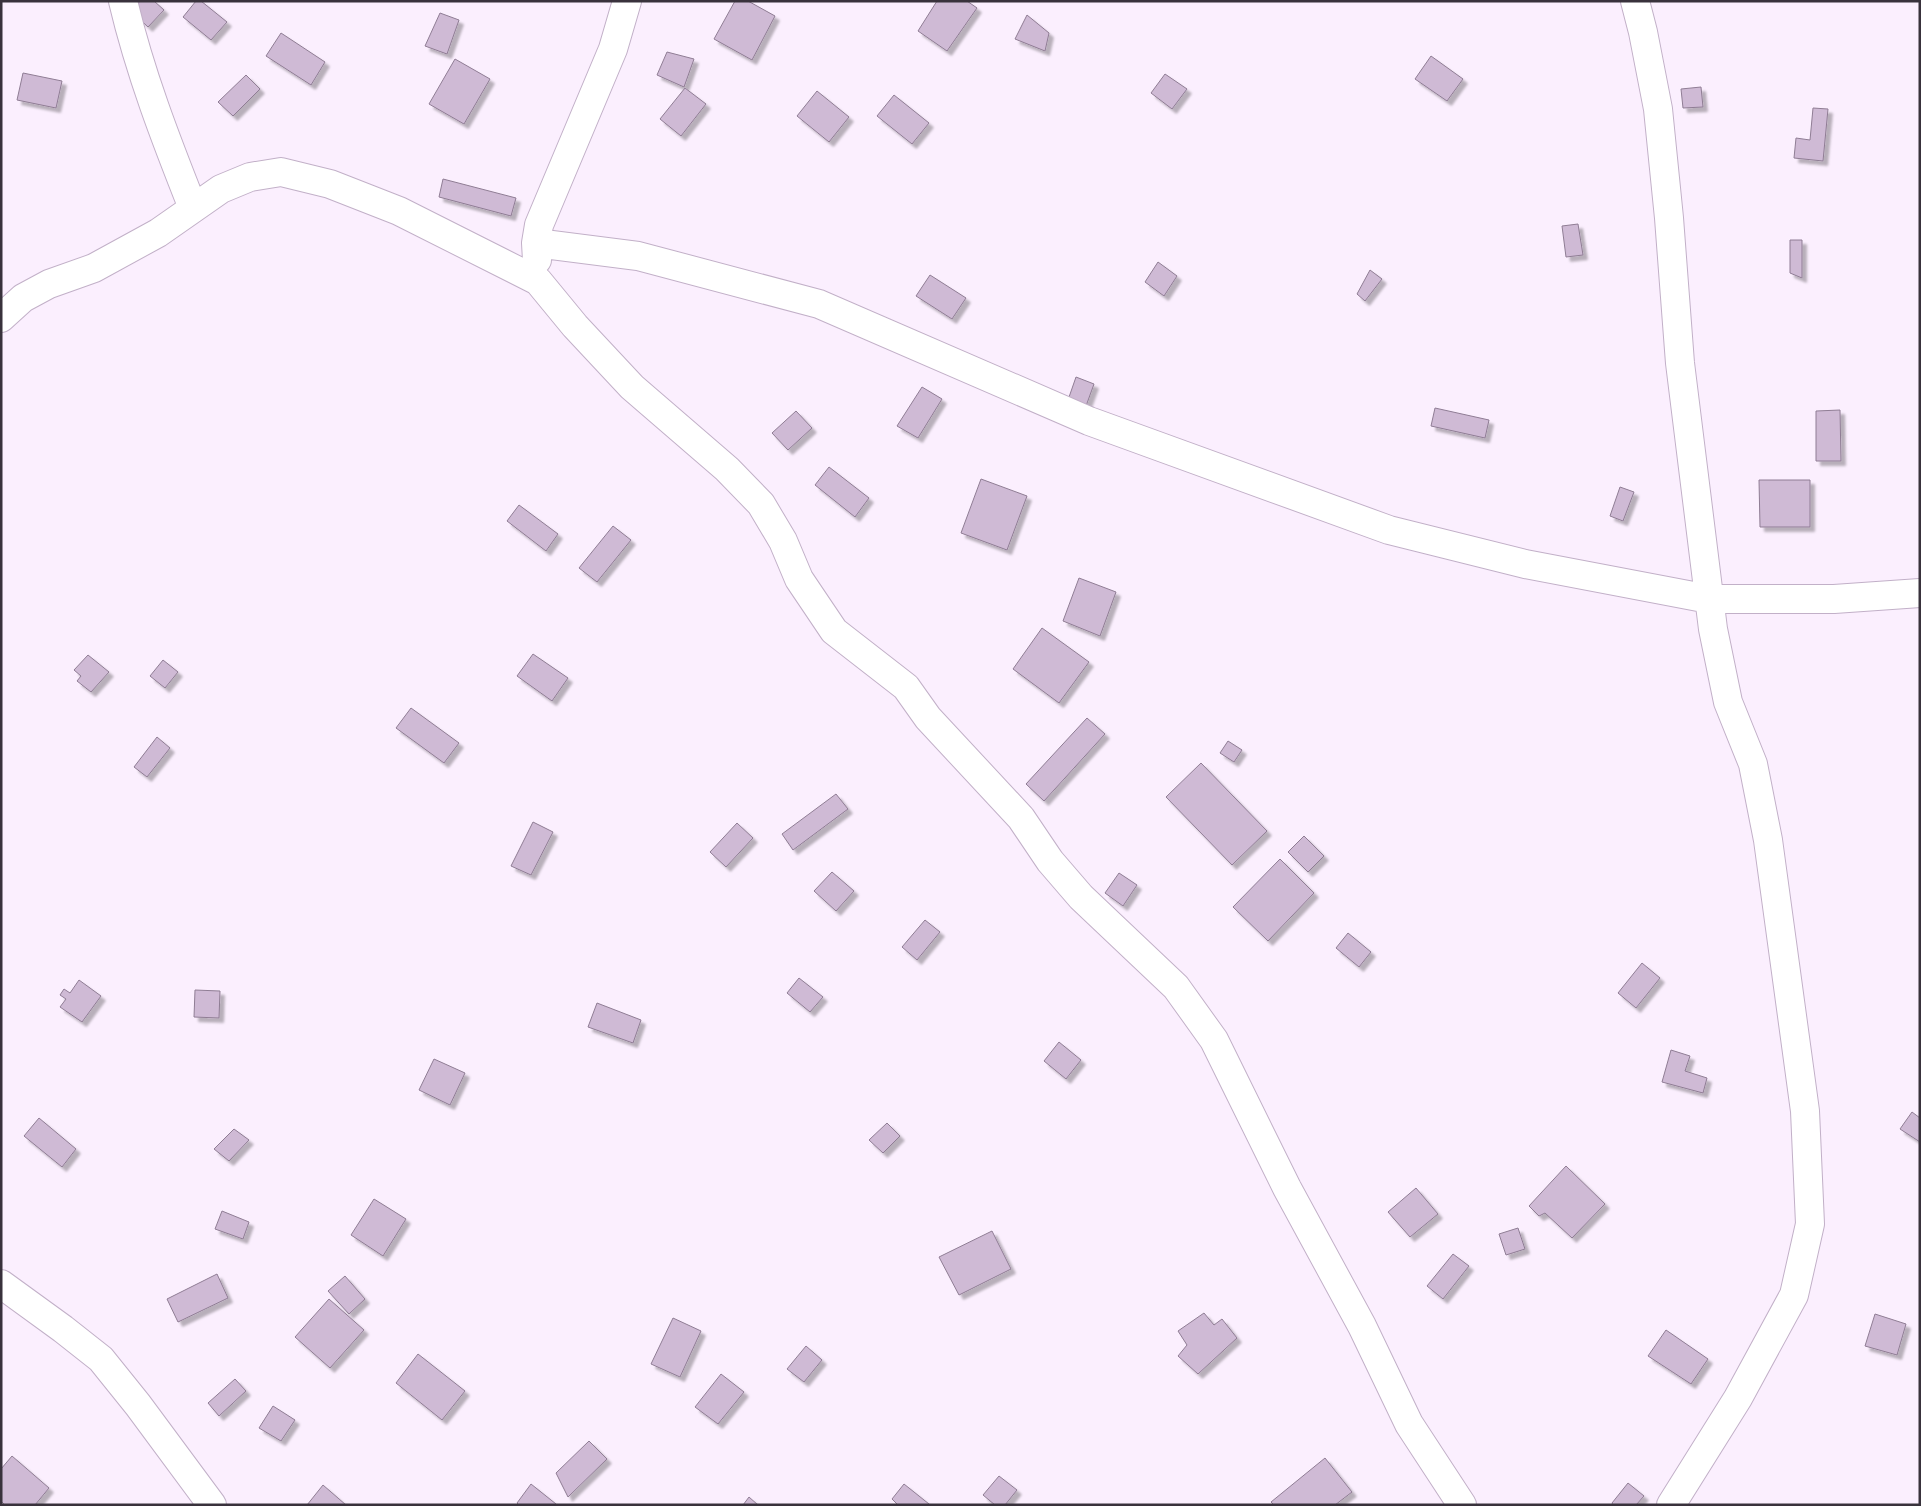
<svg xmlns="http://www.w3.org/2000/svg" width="1921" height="1506" viewBox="0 0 1921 1506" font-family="'Titillium Web',sans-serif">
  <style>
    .building { fill: #cfbad5; stroke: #8f7d94; filter: url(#shadow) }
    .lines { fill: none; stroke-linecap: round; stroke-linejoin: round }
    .street-casing { stroke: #c2b0c8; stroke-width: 30 }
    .street { stroke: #fff; stroke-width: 28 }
  </style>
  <defs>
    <filter id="shadow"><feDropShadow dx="4.5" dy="4.5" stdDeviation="1" flood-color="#0004"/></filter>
  </defs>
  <rect width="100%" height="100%" fill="#fbeffe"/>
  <path class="building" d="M140,1H154L164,10L148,27L131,11Z
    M196,1H201L227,22L211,40L183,17Z
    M735,1H748L775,16L752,60L714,39Z
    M937,1H967L977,8L947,51L918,31Z
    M440,13L459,20L447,54L425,46Z
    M1027,15L1049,33L1045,51L1015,39Z
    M281,33L325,62L311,85L266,56Z
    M667,52L694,59L684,87L657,75Z
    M1431,56L1463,79L1447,101L1415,79Z
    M455,59L490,79L464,124L429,104Z
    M23,73L62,81L56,108L17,100Z
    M1165,74L1187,89L1172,109L1151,93Z
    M246,75L260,89L233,116L218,102Z
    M1701,87L1703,107L1683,108L1681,89Z
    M685,88L706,104L681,136L660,119Z
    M817,91L849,117L829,142L797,116Z
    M894,95L929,123L912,144L877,116Z
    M1813,108L1828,109L1823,161L1794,158L1796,138L1810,140Z
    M443,179L516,198L511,216L439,197Z
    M1578,224L1583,255L1566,257L1562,226Z
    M1790,240H1802V278L1790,273Z
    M1158,262L1177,276L1164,296L1145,282Z
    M1370,270L1382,279L1365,301L1357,294Z
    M930,275L966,298L952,319L916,296Z
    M1076,377L1094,384L1086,406L1068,400Z
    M922,387L942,399L918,438L897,426Z
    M1435,408L1489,420L1485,438L1431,426Z
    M1840,410L1841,461H1816V411Z
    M796,411L812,428L788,450L772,433Z
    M829,467L869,498L855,517L815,485Z
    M981,479L1027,496L1007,550L961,533Z
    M1759,480H1810V527H1760Z
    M1620,487L1634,492L1623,521L1610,516Z
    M519,505L558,534L546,551L507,521Z
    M613,526L631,540L597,582L579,568Z
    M1079,578L1116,592L1100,636L1063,621Z
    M1042,628L1089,662L1059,703L1013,669Z
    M533,654L568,678L552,701L517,676Z
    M88,655L109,672L91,692L77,681L81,676L74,670Z
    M163,660L178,672L165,688L150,676Z
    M411,708L459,743L444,763L396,728Z
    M1087,718L1105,734L1044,801L1026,784Z
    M157,737L170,748L147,777L134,767Z
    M1228,741L1242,750L1234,762L1220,753Z
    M1201,763L1267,831L1232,865L1166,797Z
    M836,794L848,809L793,850L782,834Z
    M533,822L553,832L531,875L511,866Z
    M737,823L753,838L726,867L710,852Z
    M1304,836L1324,856L1308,872L1288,852Z
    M1280,859L1314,893L1268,941L1233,907Z
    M832,872L854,891L836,911L814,891Z
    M1119,873L1137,885L1123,906L1105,893Z
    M925,920L940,932L917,960L902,947Z
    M1348,933L1371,952L1359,967L1336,948Z
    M1642,963L1660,978L1636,1008L1618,993Z
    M799,978L823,997L810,1012L787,993Z
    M79,980L101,996L82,1022L60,1007L66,999L60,995L64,989L70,993Z
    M195,990L220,991L219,1018L194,1017Z
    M597,1003L641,1020L633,1043L588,1027Z
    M1059,1042L1081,1060L1066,1079L1044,1061Z
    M1671,1050L1690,1056L1685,1071L1707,1078L1703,1093L1662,1082Z
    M434,1059L465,1073L450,1105L419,1090Z
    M1912,1112L1920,1118V1142L1900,1129Z
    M39,1118L76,1149L62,1167L24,1136Z
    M887,1123L900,1136L883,1153L869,1140Z
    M234,1129L249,1140L229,1161L214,1149Z
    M1566,1166L1605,1204L1572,1238L1545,1213L1539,1216L1529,1206Z
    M1416,1188L1438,1214L1410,1237L1388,1212Z
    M374,1199L406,1219L383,1256L351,1235Z
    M222,1211L249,1222L243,1239L215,1229Z
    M1518,1228L1525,1249L1506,1255L1499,1234Z
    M992,1231L1011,1269L959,1295L939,1257Z
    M1453,1254L1469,1266L1443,1299L1427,1286Z
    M217,1274L228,1298L178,1322L167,1299Z
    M345,1276L365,1299L349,1314L328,1291Z
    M329,1299L364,1330L330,1368L295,1337Z
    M1204,1313L1214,1325L1222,1319L1237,1338L1198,1374L1178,1356L1187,1345L1178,1331Z
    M1875,1314L1906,1324L1897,1355L1865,1346Z
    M673,1318L701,1331L680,1377L651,1364Z
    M1666,1330L1708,1359L1691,1384L1648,1356Z
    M806,1346L822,1360L804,1382L787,1369Z
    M418,1354L465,1391L442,1420L396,1383Z
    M721,1374L744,1392L718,1424L695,1407Z
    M235,1379L246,1391L219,1416L208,1403Z
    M273,1406L295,1420L281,1441L259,1428Z
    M589,1441L607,1459L568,1497L556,1473Z
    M12,1456L49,1488L35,1505H5L1,1501V1469Z
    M1325,1458L1352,1492L1335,1505H1274L1271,1502Z
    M999,1476L1017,1490L1005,1505H995L983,1495Z
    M1628,1483L1644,1496L1636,1505H1613L1612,1503Z
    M531,1484L556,1504L555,1505H519L517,1503Z
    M904,1484L929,1504L928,1505H898L892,1499Z
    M323,1485L346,1505H307Z
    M749,1497L758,1505H743Z"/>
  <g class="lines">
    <g class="street-casing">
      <path id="street" d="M123,1C140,73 166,140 193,208
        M1635,1L1643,32L1658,109L1669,218L1680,363L1713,629L1728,702L1753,764L1768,840L1805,1111L1810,1224L1794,1295L1738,1398L1671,1505
        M536,243L638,256L819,304L1089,421L1389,530L1525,564L1709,599H1834L1920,593
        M537,260L536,243L539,225L613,49L627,1
        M1,318L23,298L49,284L94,268L158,233L221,189L250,177L281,172L330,184L399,211L538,281L575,326L632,387L727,469L761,504L783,541L799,579L834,631L906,687L928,718L1021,818L1050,861L1081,897L1176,987L1214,1040L1287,1188L1362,1326L1409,1424L1462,1505
        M1,1284L63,1329L101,1359L138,1405L212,1505"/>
    </g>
    <use href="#street" class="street"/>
  </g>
  <rect width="1921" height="1506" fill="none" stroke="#39323c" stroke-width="5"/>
</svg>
